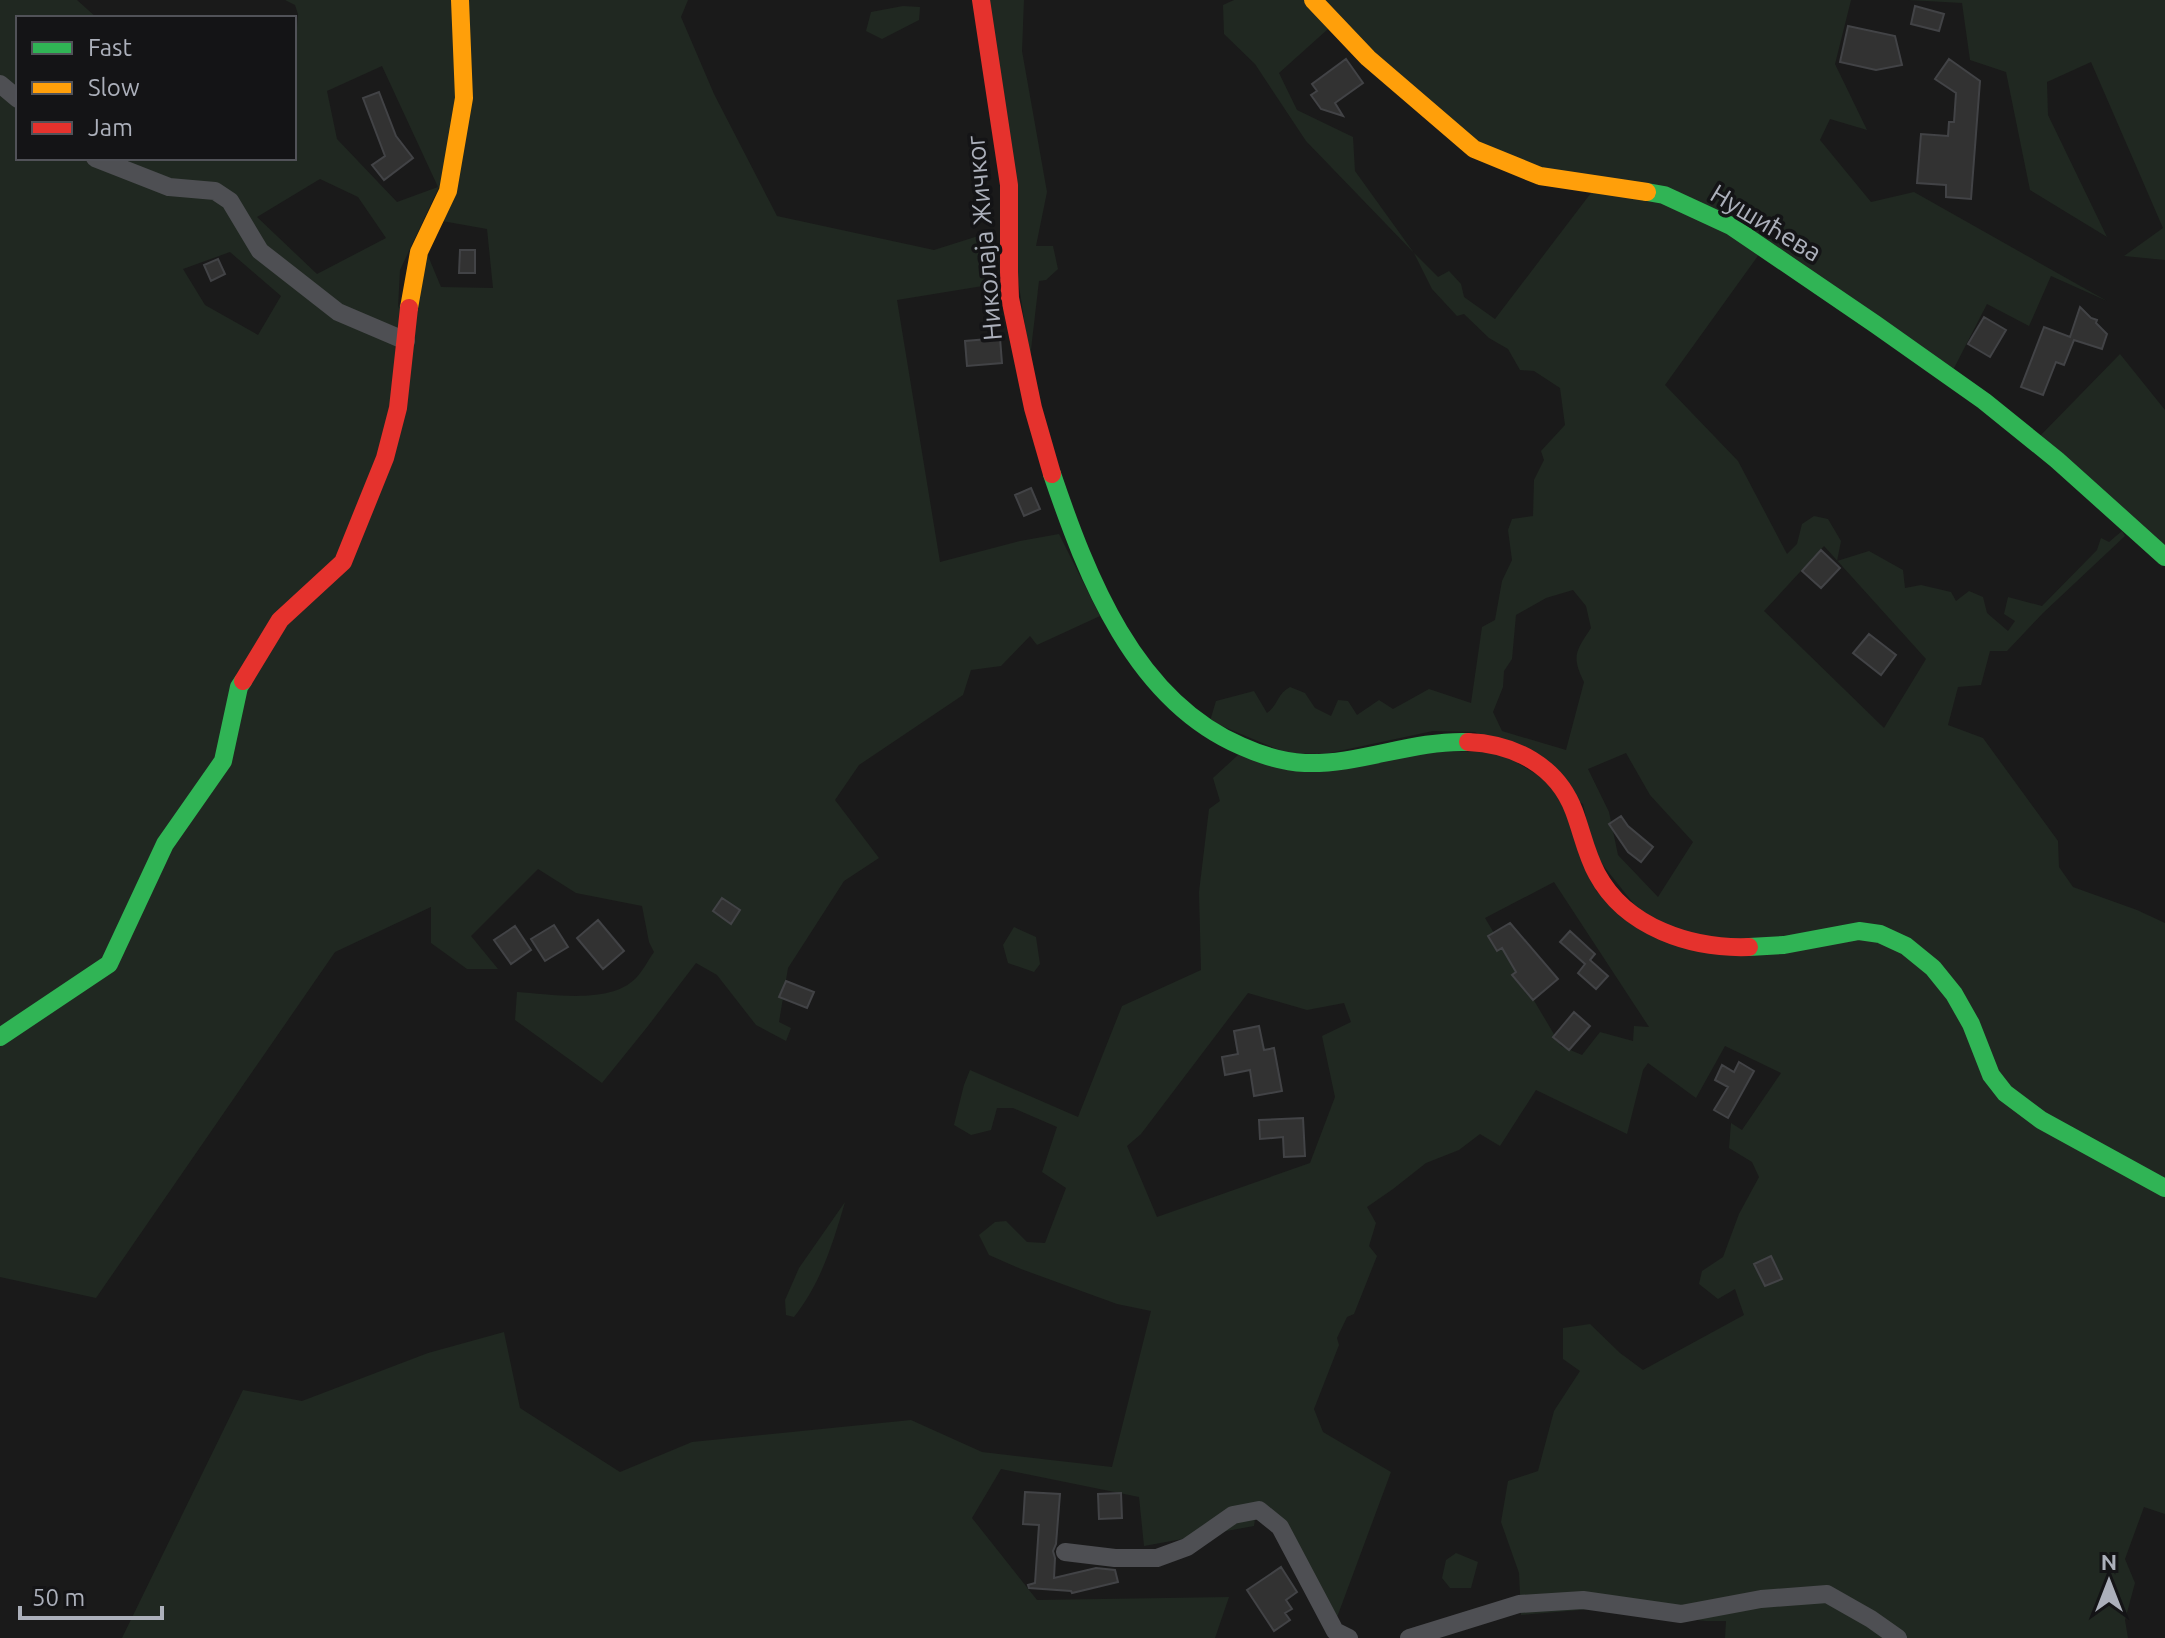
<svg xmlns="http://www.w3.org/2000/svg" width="2165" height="1638" viewBox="0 0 2165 1638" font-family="Ubuntu,sans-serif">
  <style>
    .green { fill: #202821; fill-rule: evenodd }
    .building { fill: #323232; stroke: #424346; stroke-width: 2 }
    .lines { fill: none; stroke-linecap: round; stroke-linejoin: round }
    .street { stroke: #4e4f53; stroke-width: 18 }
    .fast { stroke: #30b455; stroke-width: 18 }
    .slow { stroke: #ff9f0a; stroke-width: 18 }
    .jam { stroke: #e5322d; stroke-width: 18 }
    .labels { text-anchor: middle; stroke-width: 7; stroke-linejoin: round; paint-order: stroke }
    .street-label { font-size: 26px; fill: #acb0bb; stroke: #141416 }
  </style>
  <rect width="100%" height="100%" fill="#1a1a1a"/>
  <path class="green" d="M0,0H77L97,18H18V158H294V39H296L298,14L295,5L285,0H688L681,17L714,94L777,216L934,250L994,231L995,284L897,300L940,562L1020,541L1059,534L1100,616L1037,645L1030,636L1001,666L971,670L963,695L859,765L835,800L879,858L844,881L788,968L779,1022L791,1028L786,1041L756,1025L717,975L696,963L648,1026L602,1083L515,1020L517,992C551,994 610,1005 636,978C643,971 648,960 654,952L649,942L642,906L576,893L538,869L471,936L498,969H467L431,943V907L335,952L96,1298L0,1277ZM382,66L438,187L397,202L337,139L327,91ZM320,179L358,197L386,238L317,274L257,217ZM439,187L442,221L487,229L493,288L441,287L426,251L398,308L400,270ZM230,252L281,296L258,335L205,305L183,269Z
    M975,0H1024L1022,51L1047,192L1036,246H1053L1058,269L1046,280L1039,281L1030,358Z
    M1234,0H1851L1835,64L1867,130L1830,119L1820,140L1871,202L1914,192L2107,301L2051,276L2029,326L1987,304L1952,372L1760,253L1665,385L1738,461L1787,554L1797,544L1802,524L1814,516L1828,519L1841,541L1837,561L1869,551L1903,570L1905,588L1921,585L1951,592L1956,601L1969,591L1983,597L1987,613L2008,631L2015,621L2004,614L2008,597L2042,606L2097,550L2101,538L2109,542L2122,531L2125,536L2043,613L2007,651H1990L1981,685L1958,687L1948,725L1983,738L2058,841L2059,867L2073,887L2137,910L2165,923V1514L2144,1507L2125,1559L2135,1583L2125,1620L2128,1638H1725L1726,1621H1706L1592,1609L1521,1615L1519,1573L1501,1522L1508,1481L1538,1471L1554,1411L1580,1371L1563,1359V1328L1590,1324L1620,1353L1643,1370L1744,1315L1735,1289L1718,1299L1699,1284L1702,1271L1723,1257L1739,1214L1759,1177L1752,1162L1729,1148L1731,1123L1742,1130L1781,1073L1725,1046L1696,1098L1648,1063L1643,1070L1627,1134L1536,1090L1500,1146L1480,1134L1459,1150L1426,1163L1393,1189L1367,1207L1376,1223L1369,1246L1377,1256L1354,1314L1347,1317L1337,1338L1339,1345L1314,1409L1323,1432L1391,1472L1336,1620L1272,1529L1255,1519L1254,1526L1144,1546L1139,1497L1001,1469L972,1518L1037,1600L1229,1597L1215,1638H122L243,1390L302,1401L428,1353L504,1332L520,1408L620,1472L692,1442L911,1420L982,1452L1112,1467L1151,1311L1117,1304L1021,1269L989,1255L979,1235L995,1222L1006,1221L1027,1242L1045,1243L1066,1188L1042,1172L1057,1127L1013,1108H997L991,1130L971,1135L954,1125L964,1085L970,1070L1078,1117L1122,1006L1201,970L1199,892L1209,809L1220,801L1213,778L1238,755L1497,751L1558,787L1597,892L1641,913L1594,854L1583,804L1475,732L1433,731L1325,754L1286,753L1210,721L1216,701L1254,691L1267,713C1279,704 1276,695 1290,687L1305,693L1315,708L1331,716L1338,700L1348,701L1357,715L1379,700L1393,709L1429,689L1471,703L1482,627L1495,620L1502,581L1512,560L1508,530L1512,519L1533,516L1534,480L1544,460L1541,451L1565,425L1560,388L1534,371L1520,370L1508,349L1489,338L1464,314L1457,316L1432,289L1414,253L1306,141L1255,64L1224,34L1223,5ZM1328,29L1470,154L1594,189L1495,319L1464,297L1461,284L1449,271L1438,277L1414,253L1355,171L1353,137L1297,110L1279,73ZM1824,546L1926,659L1884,728L1764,611ZM1573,590L1586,606L1591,628C1576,651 1571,656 1584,682L1566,750L1502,731L1493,712L1503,687L1504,671L1512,659L1516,615L1546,598ZM1626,753L1650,795L1693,842L1658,897L1618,855L1609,812L1588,769ZM1554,882L1649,1027L1634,1026L1633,1041L1600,1032L1582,1055L1561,1046L1485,918ZM1248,993L1307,1010L1344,1003L1351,1022L1322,1036L1335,1097L1310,1163L1157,1217L1127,1146L1141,1134Z
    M1908,0H2165V260L2124,256L2163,228L2091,62L2047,82L2048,115L2107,237L2030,190L2006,72L1970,60L1962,3Z
    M903,6L920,7L919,20L882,39L866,31L871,12Z
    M2120,354L2165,410V548L2039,437Z
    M1014,927L1036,937L1040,964L1034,972L1008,963L1003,945Z
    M845,1202C833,1243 821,1283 794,1317L786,1315L785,1300L799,1268Z
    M1456,1553L1478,1562L1471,1588H1450L1442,1578L1446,1560Z"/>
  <path class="building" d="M1915,6L1944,14L1939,31L1911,24Z
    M1848,26L1895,36L1902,65L1876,70L1840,62Z
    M1346,59L1363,83L1335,103L1343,116L1321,109L1311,95L1317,91L1312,84Z
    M1949,59L1980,81L1971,199L1946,197V185L1917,183L1921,134L1948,136L1949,122H1954L1956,93L1935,79Z
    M379,92L396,136L413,158L384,180L372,165L385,156L363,98Z
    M460,250H475V273H459Z
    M218,259L225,274L211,281L204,265Z
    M2080,307L2091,318L2097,320L2096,323L2107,334L2102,349L2074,340L2064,365L2056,362L2043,395L2021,387L2044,327L2070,337Z
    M1984,317L2006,330L1990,357L1968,344Z
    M1000,338L1002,363L967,366L965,341Z
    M1031,488L1040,509L1024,516L1015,495Z
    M1821,550L1840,568L1821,588L1802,571Z
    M1869,634L1896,655L1881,675L1853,653Z
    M1621,816L1628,826L1653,847L1641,862L1628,852L1609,824Z
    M722,898L740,910L731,924L713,911Z
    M598,920L624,951L603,969L577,938Z
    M1510,923L1558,979L1533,1000L1512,975L1516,972L1502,948L1497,951L1488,936Z
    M554,925L568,947L545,961L531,939Z
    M515,926L531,950L511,964L494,940Z
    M1570,931L1595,954L1590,960L1608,976L1596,989L1578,973L1585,964L1560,942Z
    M786,981L814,992L807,1008L779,997Z
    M1574,1012L1590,1026L1569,1050L1553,1037Z
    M1259,1026L1264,1050L1274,1048L1282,1091L1254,1096L1250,1070L1225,1075L1222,1057L1238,1054L1234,1031Z
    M1739,1062L1754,1071L1728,1118L1714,1110L1728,1087L1715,1080L1722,1065L1734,1072Z
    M1303,1118L1305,1156L1284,1157L1283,1137L1260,1139L1259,1120Z
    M1771,1256L1782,1279L1765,1286L1754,1264Z
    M1025,1492L1060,1494L1056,1544L1053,1551L1055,1558L1054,1578L1096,1568L1115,1570L1118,1582L1072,1593L1071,1591L1029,1588L1028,1585L1035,1583L1039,1525L1023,1524Z
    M1121,1493L1122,1518L1099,1519L1098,1494Z
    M1281,1567L1297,1592L1286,1600L1292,1609L1285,1613L1290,1620L1274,1631L1247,1590Z"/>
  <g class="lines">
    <path class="street" d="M0,84L18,99
      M95,158L169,187L215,191L230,201L260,251L338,312L406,341
      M1065,1552L1115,1558H1157L1187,1547L1233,1515L1259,1510L1280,1527L1335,1631L1349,1638
      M1409,1638L1519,1604L1583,1600L1681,1614L1761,1599L1827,1594L1871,1619L1898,1638"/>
    <path class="fast" d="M1647,192L1664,195L1731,226L1875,324L1984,401L2057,460L2165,557
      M1052,474C1087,577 1134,700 1241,746C1261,755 1283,762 1305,763C1360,765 1412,740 1468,742
      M1749,947L1784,945L1859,931L1880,934L1906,946L1933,968L1954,994L1971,1024L1991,1075L2005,1093L2041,1120L2165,1188
      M0,1037L109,964L165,844L223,761L239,687L243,681"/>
    <path class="slow" d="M1313,0L1368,58L1474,149L1540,176L1647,192
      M409,308L419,252L448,191L464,98L460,0"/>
    <path class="jam" d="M981,0L1009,185V272L1010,298L1033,408L1052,474
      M243,681L280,620L343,562L385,458L398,408L409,308
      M1468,742C1515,744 1557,766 1574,811C1582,832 1586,854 1597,874C1626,928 1692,949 1749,947"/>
  </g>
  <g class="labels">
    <g class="street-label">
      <text transform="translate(1766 223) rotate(31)" y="9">Нушићева</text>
      <text transform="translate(984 238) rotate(-95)" y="9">Николаја Жичког</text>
    </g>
  </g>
  <rect x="16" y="16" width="280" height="144" fill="#141416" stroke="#515258" stroke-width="2"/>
  <rect x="32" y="42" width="40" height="12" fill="#30b455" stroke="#515258" stroke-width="2"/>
  <text x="88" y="56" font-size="24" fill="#acb0bb">Fast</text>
  <rect x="32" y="82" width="40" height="12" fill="#ff9f0a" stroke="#515258" stroke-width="2"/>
  <text x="88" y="96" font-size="24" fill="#acb0bb">Slow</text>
  <rect x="32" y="122" width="40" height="12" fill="#e5322d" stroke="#515258" stroke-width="2"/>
  <text x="88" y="136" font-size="24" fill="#acb0bb">Jam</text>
  <g transform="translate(2109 1582)" stroke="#141416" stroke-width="6" paint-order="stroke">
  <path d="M0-6L14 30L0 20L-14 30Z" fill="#acb0bb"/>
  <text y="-12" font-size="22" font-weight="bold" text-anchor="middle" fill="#acb0bb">N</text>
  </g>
  <path d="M20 1606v12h142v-12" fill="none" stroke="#acb0bb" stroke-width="4"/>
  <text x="32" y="1606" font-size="24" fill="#acb0bb" stroke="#141416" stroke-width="6" paint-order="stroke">50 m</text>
</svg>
